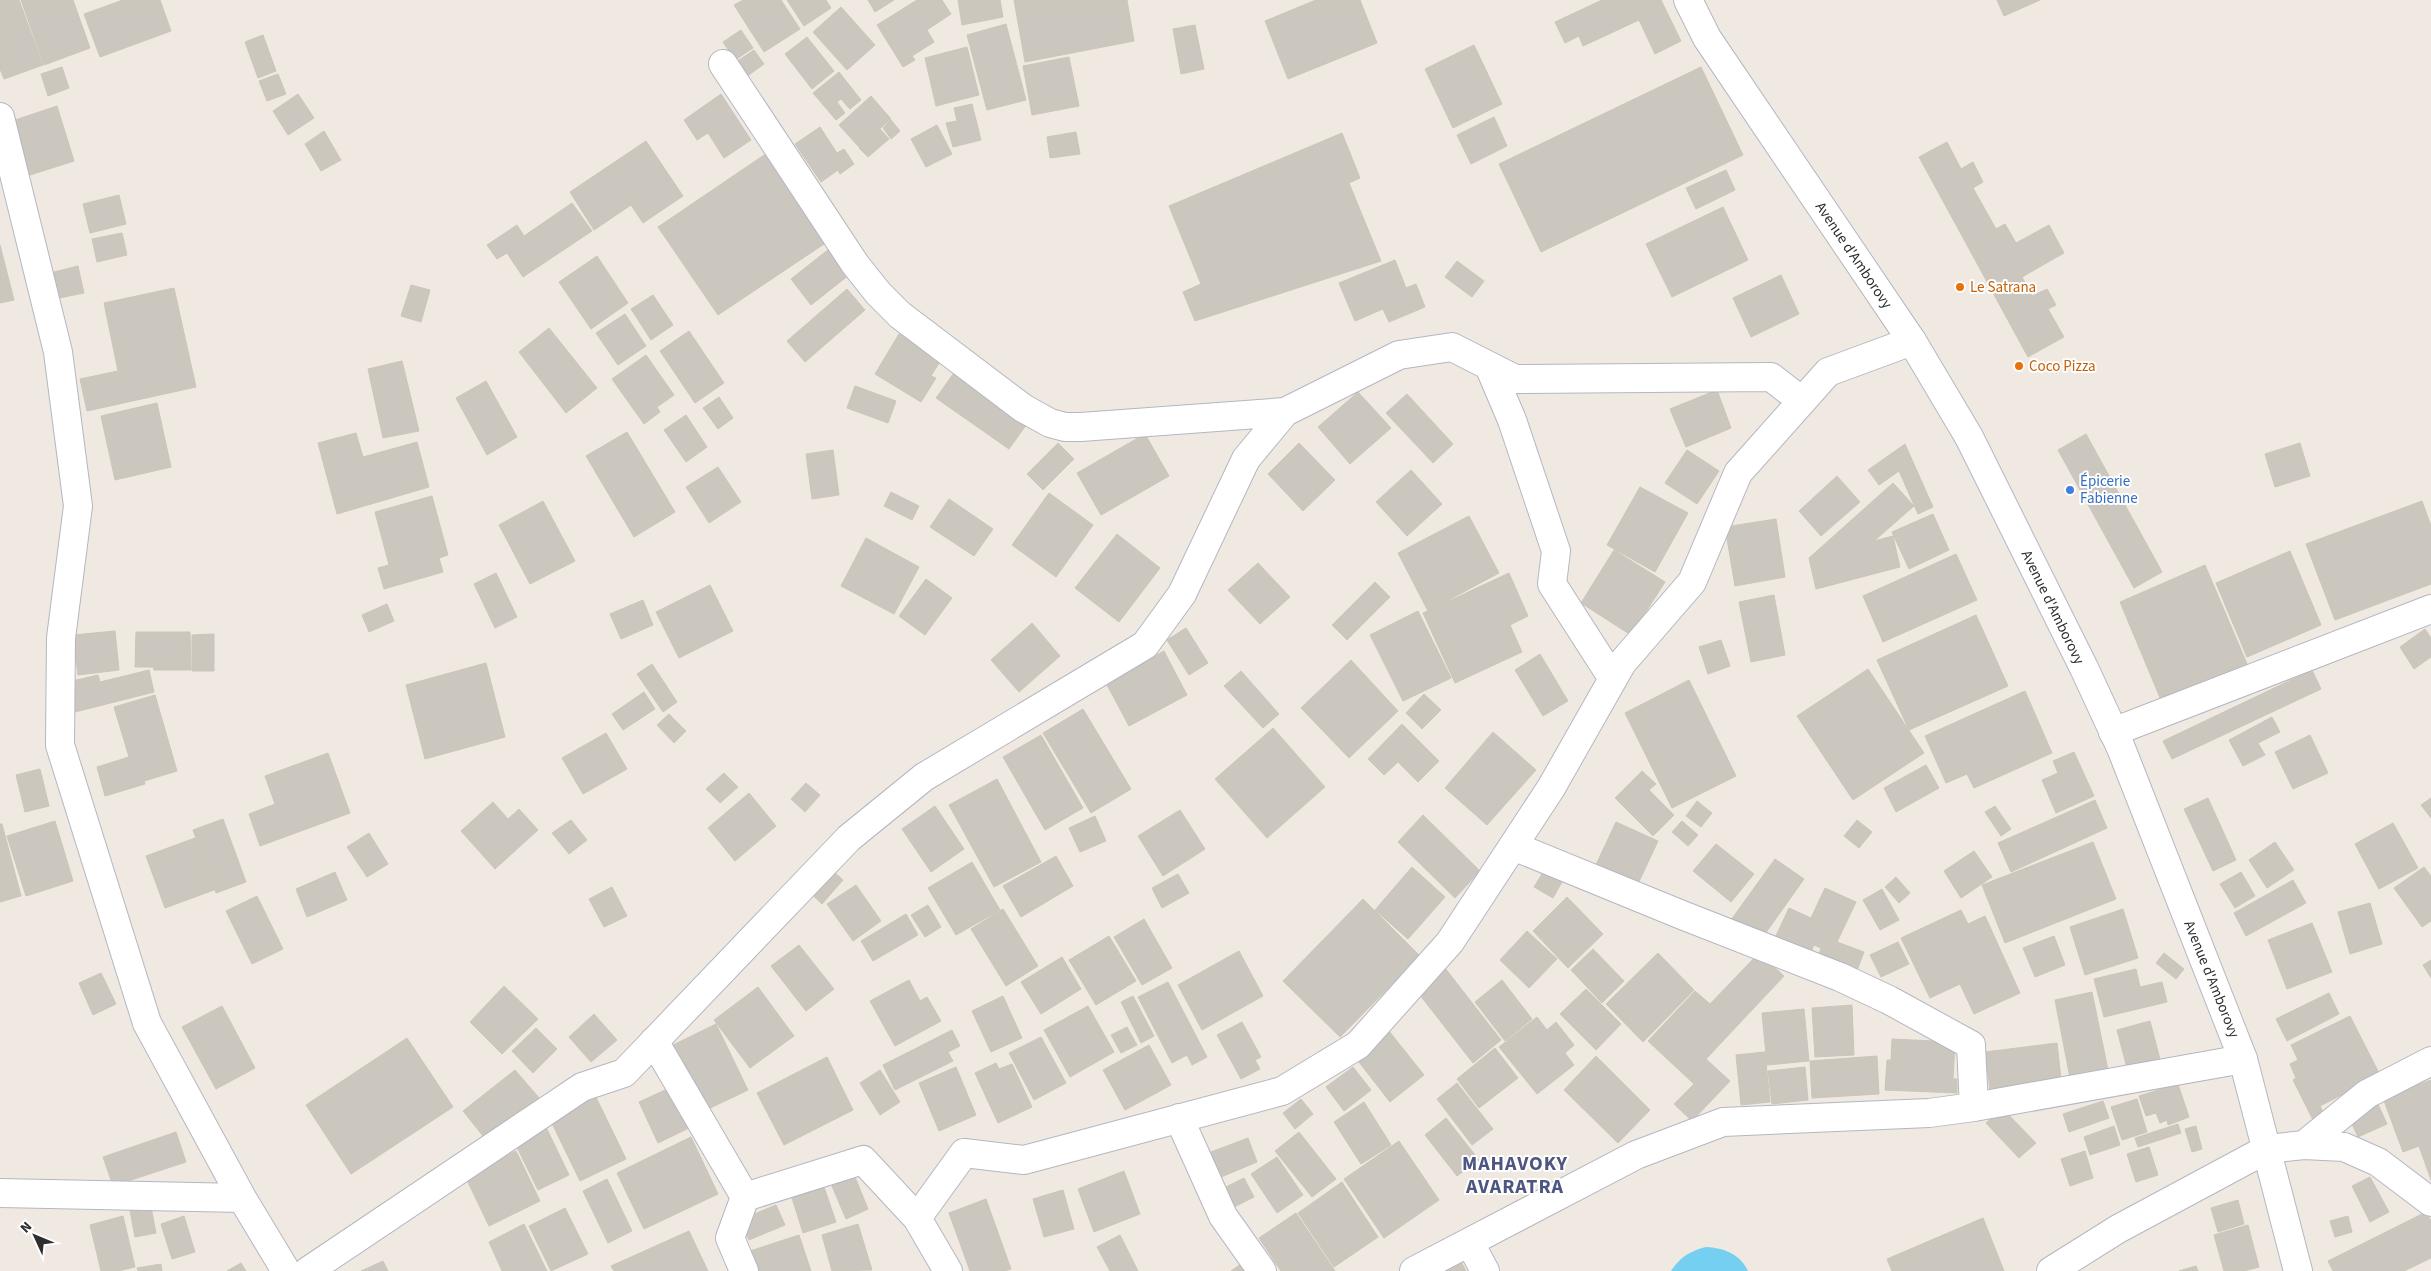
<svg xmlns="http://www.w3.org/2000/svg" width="2431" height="1271" viewBox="0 0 2431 1271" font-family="'Source Sans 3',sans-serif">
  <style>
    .water { fill: #75cff0 }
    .building { fill: #cbc7bf; stroke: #cbc5ba }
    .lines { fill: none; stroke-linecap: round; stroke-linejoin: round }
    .street-casing { stroke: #b4b7c1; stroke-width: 30 }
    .secondary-casing { stroke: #b4b7c1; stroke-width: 30 }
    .street { stroke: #fff; stroke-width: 28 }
    .secondary { stroke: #fff; stroke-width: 28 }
    .food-dot { fill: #e8710a; stroke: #fff; stroke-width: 2 }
    .shop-dot { fill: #3f7fe0; stroke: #fff; stroke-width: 2 }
    .labels { text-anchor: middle; stroke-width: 4; stroke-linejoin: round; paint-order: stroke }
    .street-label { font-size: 15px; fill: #2e2e2e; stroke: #fff }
    .food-label { font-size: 15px; fill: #c56008; stroke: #fff; text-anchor: start }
    .shop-label { font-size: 15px; fill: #366cbe; stroke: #fff; text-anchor: start }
    .district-label { font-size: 20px; font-weight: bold; letter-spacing: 1px; fill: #4d5680; stroke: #fff }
  </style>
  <rect width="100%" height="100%" fill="#efe9e1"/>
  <path class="water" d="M1706,1247C1724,1248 1740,1254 1748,1271H1671C1680,1257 1690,1251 1706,1247Z"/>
  <path class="building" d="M0,0H19L43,65L4,79L0,69Z
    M21,0H73L90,48L44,65Z
    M123,0H160L171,31L100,57L84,14Z
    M743,0H781L800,29L764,52L734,5Z
    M787,0H826L831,8L804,26Z
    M868,0H894L875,12Z
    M917,0H942L951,14L927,30L934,42L912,56L915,60L903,67L877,25Z
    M958,0H1000L1003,17L962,25Z
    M1014,0H1127L1134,41L1025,62Z
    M1316,0H1360L1377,43L1288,79L1265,21Z
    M1602,0H1661L1681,41L1655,54L1639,20L1583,46L1579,36L1565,43L1555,22Z
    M1997,0H2040L2004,16Z
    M841,7L875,45L847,70L813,32Z
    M1006,24L1026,100L987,110L967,35Z
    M1195,25L1204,69L1181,74L1173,29Z
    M741,30L753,48L735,60L723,42Z
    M263,35L276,71L258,78L245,42Z
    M807,37L834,71L812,89L785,54Z
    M1474,45L1502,104L1453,128L1425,69Z
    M967,47L979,95L936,106L925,58Z
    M754,50L764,64L746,77L736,62Z
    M1069,57L1079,106L1032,115L1023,66Z
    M62,67L69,88L48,96L41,74Z
    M1701,67L1743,155L1541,252L1499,164Z
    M839,72L861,100L850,109L841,99L837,102L845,113L836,120L813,93Z
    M278,74L286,94L267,101L259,81Z
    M298,94L314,118L288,135L273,111Z
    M721,94L751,140L724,158L708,133L697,140L684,120Z
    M871,96L891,119L859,147L839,125Z
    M972,104L981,140L953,147L946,123L957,121L954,108Z
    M57,106L74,161L30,175L12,121Z
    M1494,117L1507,146L1471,164L1457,135Z
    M891,120L900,131L891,139L883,128Z
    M937,125L952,154L926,167L911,139Z
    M820,127L837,153L844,149L854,164L840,174L838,170L821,182L795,144Z
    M880,129L889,139L868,157L859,148Z
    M324,131L341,160L321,171L305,144Z
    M1076,132L1080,154L1050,158L1047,137Z
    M1342,133L1360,178L1349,183L1381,261L1195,321L1183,292L1201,284L1169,206Z
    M646,141L683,196L643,223L631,205L594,230L570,192Z
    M1947,142L1961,169L1973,162L1983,182L1973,188L1996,229L2005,224L2016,243L2049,225L2064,253L2022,277L2032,296L2047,289L2056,305L2048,309L2064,337L2028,357L1919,157Z
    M773,149L833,238L718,315L658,227Z
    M1726,170L1735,190L1696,209L1686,188Z
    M119,195L126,224L90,233L83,204Z
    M572,203L592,231L523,277L507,253L497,259L487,245L517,225L524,236Z
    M1723,207L1748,260L1672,297L1646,244Z
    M122,233L127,255L97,262L92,239Z
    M0,245L14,300L0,303Z
    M829,249L849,275L811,305L791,279Z
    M597,256L628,303L591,329L559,282Z
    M1395,260L1406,288L1416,284L1425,307L1389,322L1383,309L1355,321L1339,283Z
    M1457,261L1484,281L1472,297L1445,277Z
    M78,266L84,293L59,298L54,272Z
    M1781,275L1799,314L1751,337L1733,298Z
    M411,285L430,290L421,322L401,316Z
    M174,288L196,387L87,411L80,379L118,371L104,303Z
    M847,289L865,310L805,362L787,341Z
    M653,295L673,325L651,340L631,309Z
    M625,314L646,346L618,365L596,333Z
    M549,328L597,388L566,413L519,352Z
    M689,331L724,383L695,403L660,351Z
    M899,334L941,360L931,376L936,378L921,402L875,374Z
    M646,355L674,395L657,407L660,412L644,424L612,379Z
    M402,361L419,431L383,438L368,369Z
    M956,370L1029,421L1009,449L936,398Z
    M486,381L517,437L487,455L456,398Z
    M855,386L896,401L888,423L847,408Z
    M1717,390L1731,428L1686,447L1670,409Z
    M1358,392L1391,428L1350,464L1318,427Z
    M1407,394L1453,444L1433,463L1386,413Z
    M719,397L733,418L718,429L703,408Z
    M157,403L171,467L115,480L101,416Z
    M686,415L707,447L686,462L664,430Z
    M627,432L675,512L634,537L586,456Z
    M356,433L363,457L417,442L429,487L337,514L318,443Z
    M1145,434L1169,476L1101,515L1077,473Z
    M2086,434L2162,572L2134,588L2058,450Z
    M1058,443L1074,459L1043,490L1027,474Z
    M1299,443L1335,480L1303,511L1268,474Z
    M2300,443L2310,476L2275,487L2265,454Z
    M1905,444L1933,507L1918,514L1899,471L1879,485L1868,470Z
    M833,450L839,495L812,499L806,454Z
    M1687,450L1719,471L1697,504L1665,483Z
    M718,467L741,502L709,523L686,487Z
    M1411,470L1442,504L1407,536L1376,502Z
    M1837,476L1860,502L1821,536L1799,511Z
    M1893,483L1914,506L1874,541L1893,536L1900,567L1816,589L1809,558Z
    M1640,487L1688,513L1655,572L1607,545Z
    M891,492L919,506L912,520L884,506Z
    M1049,493L1093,525L1056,577L1012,545Z
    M432,496L448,555L439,558L443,572L384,589L378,568L389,565L375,512Z
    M949,499L993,529L974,556L930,527Z
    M543,501L575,561L530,584L499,525Z
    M2422,501L2431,526V584L2335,620L2306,544Z
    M1933,514L1949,550L1909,569L1892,532Z
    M1469,516L1499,573L1428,611L1398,553Z
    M1776,519L1785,577L1735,586L1725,527Z
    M1117,534L1160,568L1119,622L1075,588Z
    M866,538L919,567L894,614L841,586Z
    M1614,550L1665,582L1631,635L1581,603Z
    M2290,551L2321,625L2247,657L2216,583Z
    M1956,554L1977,600L1883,642L1863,596Z
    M1258,563L1290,597L1260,624L1228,590Z
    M2205,565L2247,664L2161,700L2120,602Z
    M496,573L517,617L495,628L474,584Z
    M1509,573L1528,616L1510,625L1522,652L1455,683L1423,613Z
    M926,579L952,598L925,635L899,616Z
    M1375,582L1390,597L1347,640L1332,625Z
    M710,585L733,631L679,658L656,612Z
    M1774,595L1785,655L1751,662L1739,602Z
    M643,600L653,625L621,639L610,614Z
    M387,604L394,621L369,632L362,615Z
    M1418,611L1451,678L1403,701L1370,635Z
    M1976,615L2008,686L1909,730L1877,660Z
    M1032,623L1060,656L1019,692L991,660Z
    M1186,628L1208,663L1189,675L1167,640Z
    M2425,629L2431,638V657L2414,669L2400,647Z
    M115,631L119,670L78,675L73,635Z
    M136,632H190L191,670H154L153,667H135Z
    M214,634V671H192V635Z
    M1721,640L1730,666L1708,674L1699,647Z
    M1164,651L1187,695L1129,726L1106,683Z
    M1540,654L1568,701L1543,716L1515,670Z
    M1351,660L1398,711L1349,758L1301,708Z
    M486,663L505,737L425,759L406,685Z
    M652,664L677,702L663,712L637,674Z
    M1868,669L1924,753L1853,800L1797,716Z
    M149,670L154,692L75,712L68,682L98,675L100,682Z
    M2312,670L2321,689L2172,759L2163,741Z
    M1241,671L1279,714L1263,728L1224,686Z
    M1689,680L1736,776L1672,808L1625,713Z
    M2025,691L2052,753L1974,788L1967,774L1946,783L1925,736Z
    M644,692L655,709L623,730L612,714Z
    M1424,694L1441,710L1422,729L1406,713Z
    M155,695L177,771L144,781L145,784L105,796L97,767L129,757L114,707Z
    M1083,709L1131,789L1091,813L1043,733Z
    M669,714L686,731L674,743L657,725Z
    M2272,717L2280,732L2258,743L2265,755L2243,766L2229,740Z
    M1402,724L1439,761L1418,782L1398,762L1384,775L1368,759Z
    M1273,728L1325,787L1267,838L1215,779Z
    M1493,732L1536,770L1487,825L1445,788Z
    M606,733L627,769L583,794L562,758Z
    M1041,735L1083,808L1045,830L1003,757Z
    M2310,735L2328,773L2293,789L2275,752Z
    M2074,752L2094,796L2056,813L2042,780L2058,773L2053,761Z
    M328,753L350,813L260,846L249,814L275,804L265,776Z
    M1926,765L1939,788L1896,812L1884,788Z
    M40,769L49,806L25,812L16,775Z
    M1642,771L1656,784L1649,790L1674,815L1653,836L1615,798Z
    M724,773L738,787L720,803L706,789Z
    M997,779L1041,862L994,887L949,805Z
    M806,783L820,795L805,812L791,799Z
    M749,793L776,826L735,861L708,828Z
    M2208,798L2236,860L2213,871L2184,809Z
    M2431,798V818L2421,805Z
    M2095,800L2107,828L2011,872L1998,843Z
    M1697,801L1712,813L1701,827L1686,816Z
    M493,802L508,819L519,809L538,830L495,869L461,831Z
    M935,806L964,849L931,872L902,829Z
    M1995,806L2011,829L2001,836L1985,812Z
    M1180,810L1205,849L1163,876L1138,836Z
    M1423,815L1480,871L1455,898L1398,842Z
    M1095,816L1106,841L1080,852L1069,828Z
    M223,819L246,882L216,893L193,830Z
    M571,820L587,840L569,854L552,833Z
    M1857,820L1872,832L1859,848L1844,836Z
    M55,821L73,881L26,896L7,836Z
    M1682,821L1698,835L1688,846L1672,832Z
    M1616,822L1658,841L1636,888L1594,869Z
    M2393,823L2418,868L2379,889L2355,844Z
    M0,824H2L21,896L0,902Z
    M369,833L388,864L367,877L347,847Z
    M195,838L214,890L165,908L146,856Z
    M2093,842L2116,899L2005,943L1982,885Z
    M2275,842L2294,870L2267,888L2249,860Z
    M1716,844L1754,874L1731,902L1693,871Z
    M1974,851L1992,877L1961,898L1944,871Z
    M1056,856L1073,886L1021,917L1003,886Z
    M1775,859L1804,879L1760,941L1731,920Z
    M972,862L1000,910L956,935L928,888Z
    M826,865L843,880L822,904L806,889Z
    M1412,867L1445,897L1408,939L1375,910Z
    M2424,867L2431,876V921L2422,927L2394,888Z
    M1545,869L1563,880L1553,898L1534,887Z
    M335,872L347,900L307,917L296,889Z
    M2241,872L2255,896L2235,908L2220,884Z
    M1178,874L1189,893L1162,908L1152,888Z
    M1896,877L1910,893L1899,903L1885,887Z
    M2293,880L2306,903L2246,936L2234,913Z
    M856,885L881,921L853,941L827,904Z
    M612,887L627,916L604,927L589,899Z
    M1825,888L1856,902L1837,942L1864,952L1856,973L1818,958L1821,948L1814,945L1809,956L1774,940L1789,908L1811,918Z
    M1882,889L1899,920L1880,930L1863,900Z
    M257,896L283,949L252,964L226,911Z
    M1567,897L1603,934L1568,968L1533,931Z
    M1363,899L1420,956L1340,1037L1283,981Z
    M2370,903L2382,944L2350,954L2338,912Z
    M928,905L941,927L925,937L911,915Z
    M1003,909L1038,966L1006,986L971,929Z
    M2123,909L2138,958L2085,975L2070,927Z
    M1961,910L1968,924L1985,916L2020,993L1974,1014L1960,984L1930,998L1901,938Z
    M906,914L918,935L873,961L861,941Z
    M1144,919L1172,968L1142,985L1114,937Z
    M2312,923L2332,972L2287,989L2268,940Z
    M1527,931L1557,959L1529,988L1500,960Z
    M1109,936L1136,981L1096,1005L1069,960Z
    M2054,936L2065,965L2035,977L2023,948Z
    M1898,942L1909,964L1881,977L1870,955Z
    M799,945L834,989L806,1011L771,966Z
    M1593,949L1624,981L1602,1003L1571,970Z
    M1239,951L1263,996L1202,1030L1178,985Z
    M1658,953L1694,990L1643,1042L1606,1004Z
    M1759,953L1784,976L1706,1059L1730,1081L1692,1121L1674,1104L1694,1084L1648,1041L1695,991L1710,1004Z
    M2164,953L2184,969L2176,979L2156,963Z
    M1062,957L1081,989L1041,1014L1021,982Z
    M2431,960V978L2423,965Z
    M1445,968L1501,1040L1473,1063L1416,990Z
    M2136,969L2140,987L2162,982L2167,1002L2104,1017L2094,979Z
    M101,973L116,1004L93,1015L79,983Z
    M909,980L920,1001L927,997L941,1021L895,1046L870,1001Z
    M1502,980L1532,1019L1505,1041L1475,1002Z
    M1168,982L1207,1057L1192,1065L1187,1055L1172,1063L1138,997Z
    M504,986L538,1019L502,1054L470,1022Z
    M758,987L794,1036L750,1068L714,1020Z
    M1586,989L1621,1024L1596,1050L1560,1014Z
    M2092,992L2108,1070L2070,1078L2055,1000Z
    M2329,993L2339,1014L2287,1041L2276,1019Z
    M1003,996L1022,1038L991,1052L972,1011Z
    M1133,996L1154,1036L1141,1043L1121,1002Z
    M1852,1005L1854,1055L1815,1057L1812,1008Z
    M222,1006L255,1068L216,1089L182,1027Z
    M1088,1006L1114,1052L1070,1077L1044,1030Z
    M1804,1009L1809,1061L1767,1065L1762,1013Z
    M594,1014L617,1040L591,1062L569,1037Z
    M2350,1016L2380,1075L2320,1106L2327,1120L2316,1126L2293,1080L2296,1078L2290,1064L2298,1060L2291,1045Z
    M1537,1017L1547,1030L1556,1022L1574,1045L1565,1053L1574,1065L1537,1094L1499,1047Z
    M2150,1021L2161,1063L2128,1072L2117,1030Z
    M1242,1022L1261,1057L1255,1060L1260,1069L1241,1079L1217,1035Z
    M716,1024L748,1090L702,1112L671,1046Z
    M1127,1027L1137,1045L1121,1053L1111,1035Z
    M536,1028L557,1049L533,1073L512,1051Z
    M952,1030L960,1046L948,1052L953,1061L895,1090L883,1065Z
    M1389,1031L1424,1075L1390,1102L1355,1057Z
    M1041,1037L1066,1083L1034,1100L1009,1053Z
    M407,1038L453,1107L351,1174L306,1105Z
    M1892,1039L1955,1042L1953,1079H1957V1093L1885,1090L1887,1060H1891Z
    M2057,1043L2061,1079L1990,1089L1985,1052Z
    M1149,1045L1171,1085L1125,1110L1103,1070Z
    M1495,1048L1518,1078L1479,1108L1457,1079Z
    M1765,1052L1770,1102L1741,1105L1736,1055Z
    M1596,1056L1650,1110L1618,1143L1564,1090Z
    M1877,1056L1879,1094L1812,1098L1810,1061Z
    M827,1057L853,1110L784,1145L757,1093Z
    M996,1063L999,1069L1012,1064L1032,1107L998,1123L975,1073Z
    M956,1067L976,1115L939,1131L919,1083Z
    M1353,1067L1371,1090L1344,1111L1326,1087Z
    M1805,1067L1808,1100L1772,1104L1768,1071Z
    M515,1070L540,1099L487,1141L463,1111Z
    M880,1070L900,1102L880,1115L860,1083Z
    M2431,1080V1180L2419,1146L2403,1152L2383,1098Z
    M1457,1083L1493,1129L1472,1145L1437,1099Z
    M2178,1084L2189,1117L2168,1125L2167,1120L2160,1123L2156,1113L2146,1116L2139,1096Z
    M674,1086L693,1126L658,1143L639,1102Z
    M593,1091L626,1159L580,1181L547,1113Z
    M1301,1099L1313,1114L1295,1129L1283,1113Z
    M2137,1099L2147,1132L2122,1140L2111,1107Z
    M2376,1100L2387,1124L2358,1137L2347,1113Z
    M2103,1101L2109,1118L2069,1132L2063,1114Z
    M1364,1102L1391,1145L1361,1164L1334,1122Z
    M2002,1108L2036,1143L2019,1158L1986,1123Z
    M1446,1118L1479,1160L1457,1176L1425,1135Z
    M544,1123L569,1175L538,1190L513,1139Z
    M2178,1124L2181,1133L2138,1147L2135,1138Z
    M2114,1126L2120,1145L2090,1155L2084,1137Z
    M2196,1126L2202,1149L2192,1152L2185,1129Z
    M176,1132L186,1162L113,1186L103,1157Z
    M1299,1132L1336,1179L1312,1197L1275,1151Z
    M691,1137L718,1194L644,1229L617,1173Z
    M1248,1138L1257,1162L1221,1177L1211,1152Z
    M1399,1141L1439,1200L1384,1238L1344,1179Z
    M2149,1147L2158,1175L2136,1182L2127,1154Z
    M516,1151L540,1201L489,1226L465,1176Z
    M2085,1151L2093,1178L2070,1186L2061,1159Z
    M1277,1157L1303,1195L1277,1213L1251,1174Z
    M1124,1171L1140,1214L1094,1232L1078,1189Z
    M855,1177L868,1209L846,1219L832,1186Z
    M2370,1177L2389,1212L2370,1222L2352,1186Z
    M1244,1178L1254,1197L1230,1209L1220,1190Z
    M607,1179L632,1231L608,1243L583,1191Z
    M1342,1182L1378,1237L1334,1267L1298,1213Z
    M824,1187L836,1222L803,1233L792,1198Z
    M1063,1190L1074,1229L1044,1237L1033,1199Z
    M986,1199L1011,1269L1005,1271H970L949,1213Z
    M2238,1200L2244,1224L2218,1232L2211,1208Z
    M776,1205L785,1225L749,1240L740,1220Z
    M151,1207L156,1233L135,1237L130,1211Z
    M565,1208L588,1254L551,1271L529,1226Z
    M2426,1212L2431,1221V1258L2404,1271H2333L2328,1261Z
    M1296,1213L1335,1271H1281L1259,1238Z
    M123,1216L135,1267L118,1271H101L90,1225Z
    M184,1216L195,1252L172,1259L161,1224Z
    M2348,1216L2352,1232L2335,1237L2330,1221Z
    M1983,1218L2004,1271H1892L1887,1259Z
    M524,1224L547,1271H502L489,1242Z
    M858,1224L872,1270L832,1271L822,1235Z
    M2248,1225L2259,1267L2244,1271H2224L2214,1235Z
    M689,1231L708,1271H614L611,1266Z
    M799,1235L811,1271H757L750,1251Z
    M1120,1235L1138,1271H1110L1097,1247Z
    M383,1261L388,1271H361Z
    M1245,1261L1252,1271H1231Z
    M1461,1262L1466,1271H1447Z
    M241,1263L246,1271H227Z
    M161,1264L162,1271H138L137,1268Z
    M2196,1266L2198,1271H2179Z"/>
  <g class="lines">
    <g class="street-casing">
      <path id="street" d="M723,64L855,264L878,293L900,315L1023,408L1050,423L1065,427H1081L1285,412
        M0,117L58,352L78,506L61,638L60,745L147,1023L242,1198L286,1271
        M1489,366L1512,420L1556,551L1552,584L1613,679
        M2113,732L2431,609
        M1513,846L1682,915L1840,977L1889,1000L1971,1045L1974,1107
        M654,1041L745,1197
        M1179,1118L1223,1216L1262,1271
        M2304,1145L2367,1094L2431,1061
        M0,1193L242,1198
        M917,1218L964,1153L1024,1160L1282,1091L1358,1045L1450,942L1551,788L1622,663L1692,582L1738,473L1828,372L1912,341
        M1470,1243L1485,1271
        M308,1271L582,1087L624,1073L849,838L924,777L1145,645L1182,594L1246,459L1285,412L1399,355L1452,347L1515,379L1771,377L1802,401
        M744,1271L730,1238L745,1197L863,1160L917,1218L948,1271
        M1414,1271L1636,1155L1723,1122L1929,1113L1974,1107L2243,1059
        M2051,1271L2118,1229L2267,1149L2304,1145L2344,1147L2378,1162L2431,1202"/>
    </g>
    <g class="secondary-casing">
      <path id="secondary" d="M1688,0L1707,38L1912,341L1969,437L2084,668L2121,748L2243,1059L2298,1271"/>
    </g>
    <use href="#street" class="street"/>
    <use href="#secondary" class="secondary"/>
  </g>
  <g class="food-dot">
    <circle cx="1960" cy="287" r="5"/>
    <circle cx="2019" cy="366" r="5"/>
  </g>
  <circle class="shop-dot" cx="2070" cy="490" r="5"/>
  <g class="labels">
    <g class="street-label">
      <text transform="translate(1854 255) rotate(56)" y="5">Avenue d'Amborovy</text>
      <text transform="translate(2053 607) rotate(64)" y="5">Avenue d'Amborovy</text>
      <text transform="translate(2212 979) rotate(68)" y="5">Avenue d'Amborovy</text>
    </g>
    <g class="food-label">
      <text x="1970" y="292">Le Satrana</text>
      <text x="2029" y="371">Coco Pizza</text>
    </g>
    <g class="shop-label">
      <text x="2080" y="486">Épicerie<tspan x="2080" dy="17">Fabienne</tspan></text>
    </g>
    <g class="district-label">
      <text x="1515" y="1170">MAHAVOKY<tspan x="1515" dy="23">AVARATRA</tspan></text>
    </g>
  </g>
  <g transform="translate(35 1236) rotate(314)" stroke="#ffffff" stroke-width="4" paint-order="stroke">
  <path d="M0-4L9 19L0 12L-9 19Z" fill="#2e2e2e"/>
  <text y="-8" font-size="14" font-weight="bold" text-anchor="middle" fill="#2e2e2e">N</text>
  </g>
</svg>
